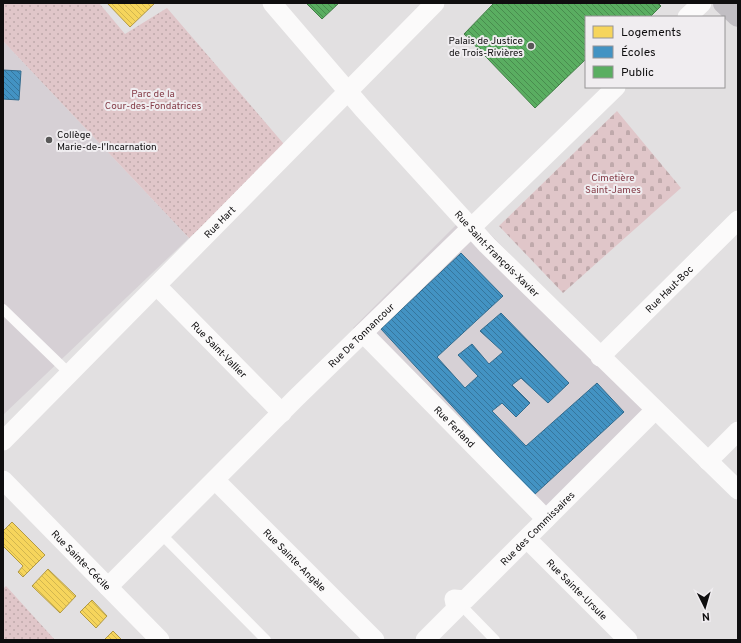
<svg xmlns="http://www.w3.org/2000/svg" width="741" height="643" viewBox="0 0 741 643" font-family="Overpass,sans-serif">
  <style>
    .built { fill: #d6d0d5 }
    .cemetery { fill: url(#cemetery-stones) }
    .park { fill: url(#park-dots) }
    .homes { fill: url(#homes-back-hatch); stroke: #b19945 }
    .schools { fill: url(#schools-back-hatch); stroke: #336b8d }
    .public { fill: url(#public-back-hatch); stroke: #447e48 }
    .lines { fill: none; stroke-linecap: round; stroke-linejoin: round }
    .service { stroke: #fbfafa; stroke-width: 10 }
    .minor { stroke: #fbfafa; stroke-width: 19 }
    .primary { stroke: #c1bec3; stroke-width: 22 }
    .poi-dot { fill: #595858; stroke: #f0edf0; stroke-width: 1.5 }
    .labels { text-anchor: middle; stroke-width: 4; stroke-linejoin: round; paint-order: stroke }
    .poi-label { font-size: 10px; fill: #0f0e0f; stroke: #f0edf0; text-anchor: end }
    .park-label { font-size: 10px; fill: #853d48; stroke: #f0edf0 }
    .street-label { font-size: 10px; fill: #0f0e0f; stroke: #f0edf0 }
  </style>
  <defs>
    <pattern id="cemetery-stones" width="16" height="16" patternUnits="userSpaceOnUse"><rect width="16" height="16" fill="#e0c6c9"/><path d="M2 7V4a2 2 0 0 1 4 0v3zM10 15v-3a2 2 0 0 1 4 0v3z" fill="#bfa9ab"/></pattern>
    <pattern id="park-dots" width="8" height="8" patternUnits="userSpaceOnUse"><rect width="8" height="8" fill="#e0c6c9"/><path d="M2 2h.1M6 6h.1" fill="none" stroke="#bfa9ab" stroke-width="1.8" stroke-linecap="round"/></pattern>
    <pattern id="homes-back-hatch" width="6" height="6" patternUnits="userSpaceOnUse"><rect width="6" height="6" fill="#f6d55c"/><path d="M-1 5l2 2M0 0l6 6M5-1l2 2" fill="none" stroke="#d2b64f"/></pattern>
    <pattern id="schools-back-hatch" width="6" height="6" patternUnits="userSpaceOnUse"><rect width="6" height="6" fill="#4393c3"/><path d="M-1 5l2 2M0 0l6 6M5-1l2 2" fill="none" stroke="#36769d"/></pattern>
    <pattern id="public-back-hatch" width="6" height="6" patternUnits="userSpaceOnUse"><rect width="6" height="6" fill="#5aae61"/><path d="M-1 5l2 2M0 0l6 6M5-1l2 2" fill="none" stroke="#498c4e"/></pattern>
  </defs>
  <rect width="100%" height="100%" fill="#e2e0e1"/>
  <path class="built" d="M3,41L189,238L3,415Z
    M469,212L652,402L536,518L353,328Z"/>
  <path class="cemetery" d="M617,111L681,188L563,293L499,226Z"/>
  <path class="park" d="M3,3H99L125,34L167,8L289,150L189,238L3,41Z
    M6,586L55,640H3V589Z"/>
  <path class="homes" d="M107,3H155L130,27Z
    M12,522L45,555L23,577L18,572L23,566L3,546V531Z
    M48,569L76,596L60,613L32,586Z
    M92,600L107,616L96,628L80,612Z
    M113,631L122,640H104Z"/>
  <path class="schools" d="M3,70L21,71L19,100L3,99Z
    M461,253L503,296L437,357L465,388L478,376L458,355L472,344L489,364L503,352L480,331L501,313L569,383L548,403L521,378L512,385L530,403L516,417L502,403L492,411L526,446L597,383L624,412L534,495L381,329Z"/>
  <path class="public" d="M306,3H339L322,19Z
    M494,3H658L661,6L650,17H586V59L535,108L464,34Z"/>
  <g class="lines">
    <path class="service" d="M3,309L70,374
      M161,534L266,640
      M456,600L495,640"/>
    <g class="minor">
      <path id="s1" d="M272,3L363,109L487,245L738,490"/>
      <path d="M687,17L702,3"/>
      <path id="s2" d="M157,286L282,413"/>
      <path id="s3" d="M363,333L546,519"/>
      <path id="s4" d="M600,357L738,220"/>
      <path id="s5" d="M3,441L435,3"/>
      <path d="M708,461L738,431"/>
      <path id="s6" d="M3,480L160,640"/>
      <path id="s7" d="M215,480L375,640"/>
      <path id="s8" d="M527,539L628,640"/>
      <path id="s9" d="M108,587L296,398L616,87"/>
      <path id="s10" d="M425,640L456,609L454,599L465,600L655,410"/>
    </g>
    <path class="primary" d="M724,3L738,16"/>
  </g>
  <g class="poi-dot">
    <circle cx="531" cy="46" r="4"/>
    <circle cx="49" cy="140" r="4"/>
  </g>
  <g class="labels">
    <g class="poi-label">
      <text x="523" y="44">Palais de Justice<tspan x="523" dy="12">de Trois-Rivières</tspan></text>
      <text x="57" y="138" text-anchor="start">Collège<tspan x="57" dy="12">Marie-de-l'Incarnation</tspan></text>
    </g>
    <g class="park-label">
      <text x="153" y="97">Parc de la<tspan x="153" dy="12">Cour-des-Fondatrices</tspan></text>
      <text x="613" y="181">Cimetière<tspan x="613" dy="12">Saint-James</tspan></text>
    </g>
    <g class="street-label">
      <text dy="4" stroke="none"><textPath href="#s5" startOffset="308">Rue Hart</textPath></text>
      <text dy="4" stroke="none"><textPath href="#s1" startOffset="337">Rue Saint-François-Xavier</textPath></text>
      <text dy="4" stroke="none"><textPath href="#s4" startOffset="97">Rue Haut-Boc</textPath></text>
      <text dy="4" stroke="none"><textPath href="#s9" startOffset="357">Rue De Tonnancour</textPath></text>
      <text dy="4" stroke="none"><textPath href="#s2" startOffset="89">Rue Saint-Vallier</textPath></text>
      <text dy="4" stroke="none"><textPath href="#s3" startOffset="131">Rue Ferland</textPath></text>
      <text dy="4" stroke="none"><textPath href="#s10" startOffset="167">Rue des Commissaires</textPath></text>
      <text dy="4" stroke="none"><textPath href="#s6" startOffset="112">Rue Sainte-Cécile</textPath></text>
      <text dy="4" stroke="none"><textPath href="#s7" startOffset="113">Rue Sainte-Angèle</textPath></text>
      <text dy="4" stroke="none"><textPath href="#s8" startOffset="71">Rue Sainte-Ursule</textPath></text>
    </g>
  </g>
  <rect width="741" height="643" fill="none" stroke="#0f0e0f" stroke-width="8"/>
  <rect x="585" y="16" width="140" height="72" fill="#f0edf0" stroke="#969496"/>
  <rect x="593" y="26" width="20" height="12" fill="#f6d55c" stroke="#969496"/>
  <text x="621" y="36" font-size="12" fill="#0f0e0f">Logements</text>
  <rect x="593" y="46" width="20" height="12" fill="#4393c3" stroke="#969496"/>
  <text x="621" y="56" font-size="12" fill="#0f0e0f">Écoles</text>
  <rect x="593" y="66" width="20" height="12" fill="#5aae61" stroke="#969496"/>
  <text x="621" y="76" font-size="12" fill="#0f0e0f">Public</text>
  <g transform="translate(705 607) rotate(175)" stroke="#f0edf0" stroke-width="3" paint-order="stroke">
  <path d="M0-3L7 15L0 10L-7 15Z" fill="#0f0e0f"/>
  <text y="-6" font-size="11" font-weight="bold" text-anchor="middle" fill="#0f0e0f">N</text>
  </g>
</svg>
